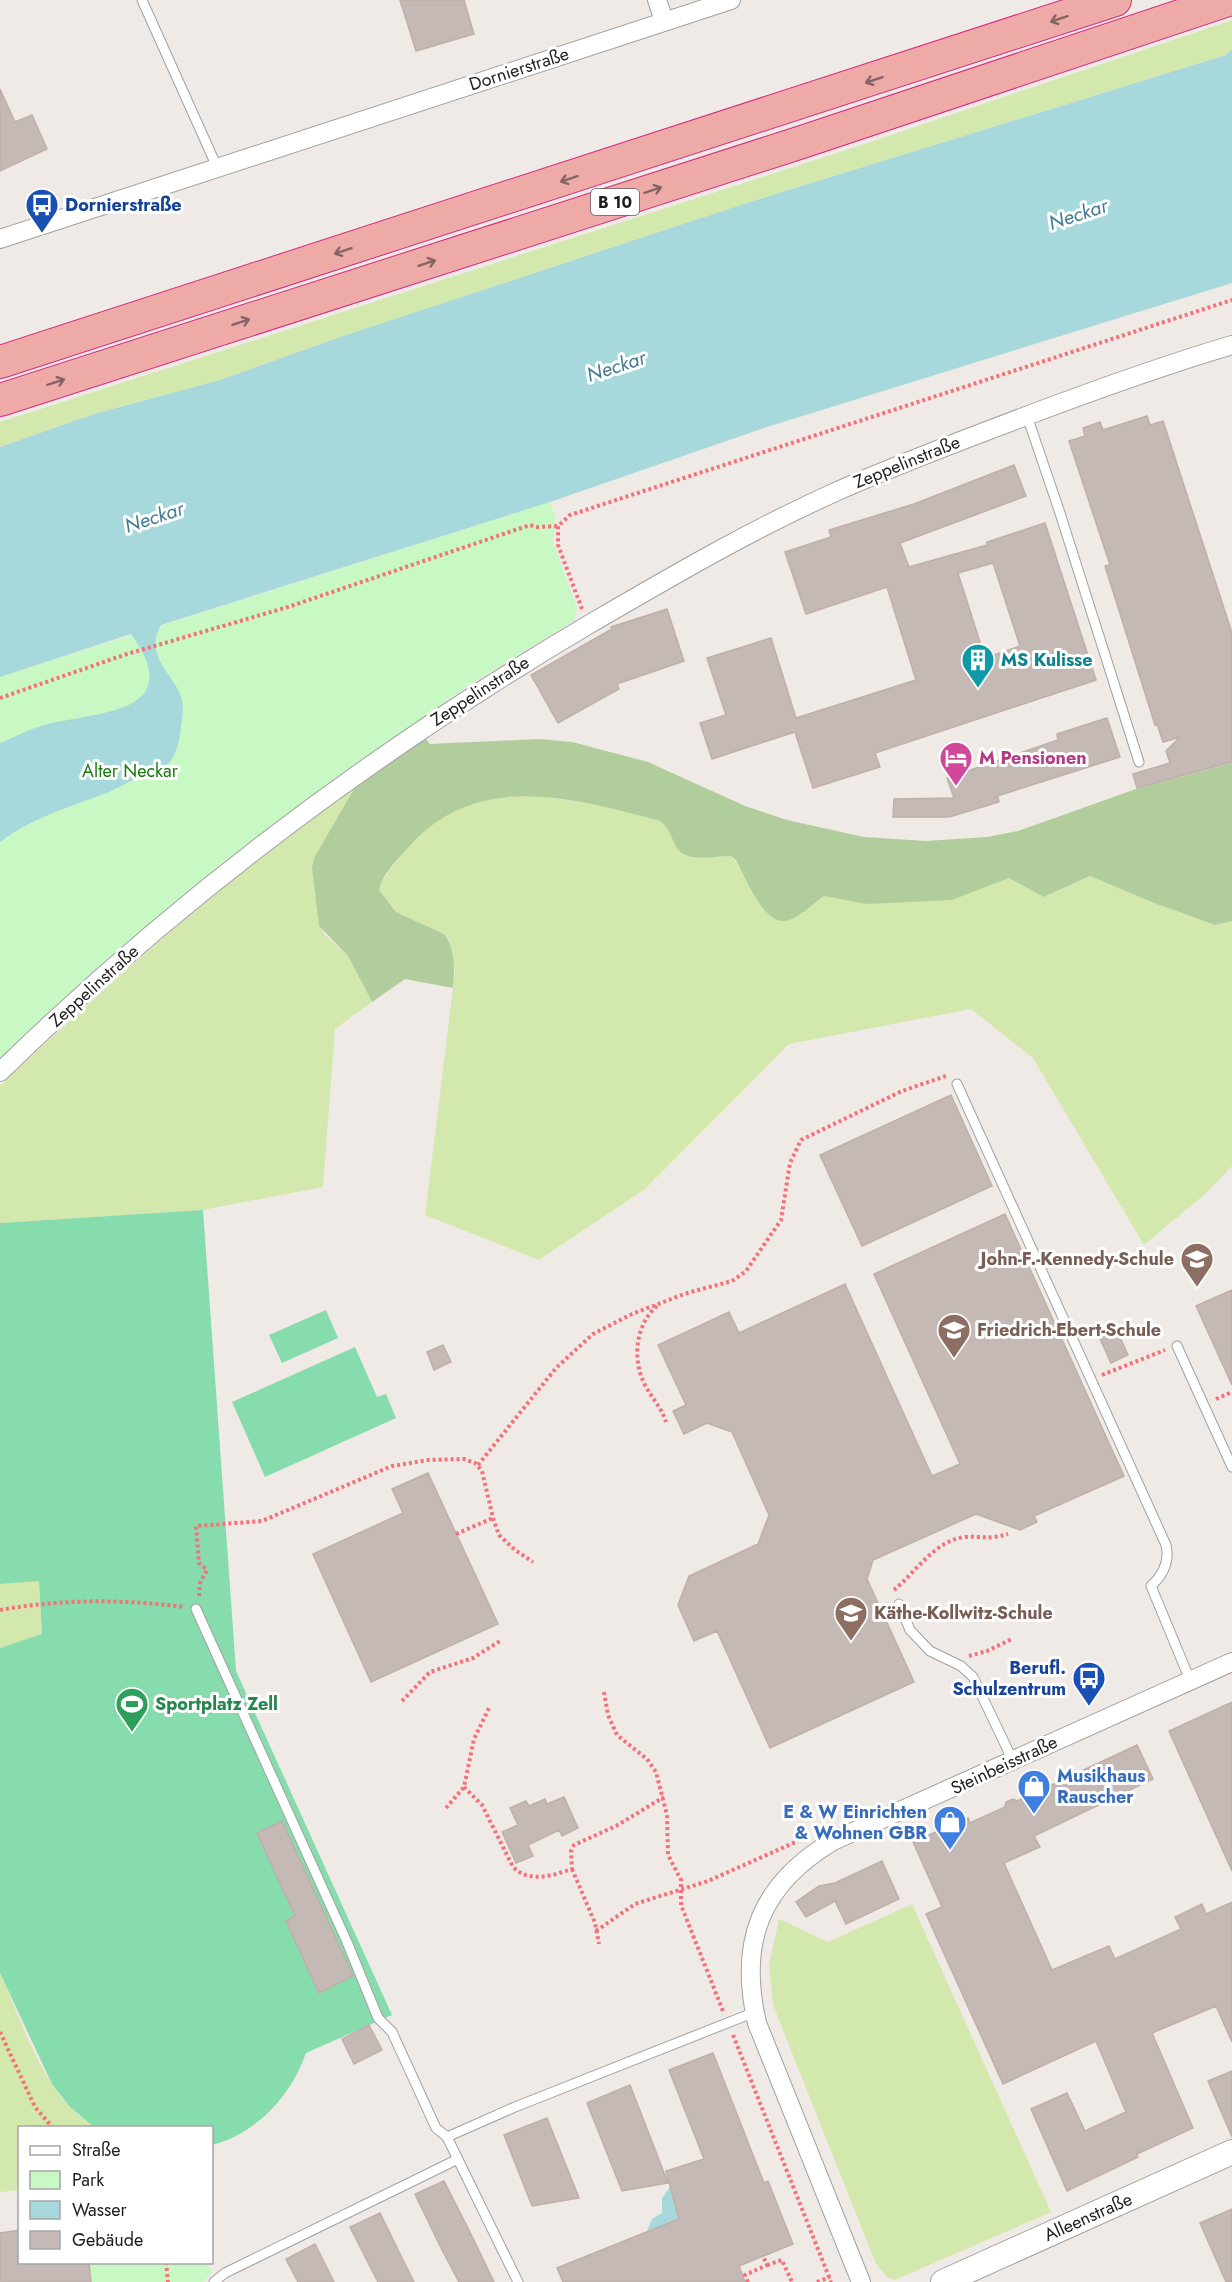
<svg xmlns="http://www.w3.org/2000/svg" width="1232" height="2282" viewBox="0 0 1232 2282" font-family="Jost,sans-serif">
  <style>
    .grass { fill: #d3e8ad }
    .forest { fill: #b2cd9c }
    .park { fill: #c8f8c4 }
    .pitch { fill: #86dcac }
    .water { fill: #a7d8db }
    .building { fill: #c4b9b5; stroke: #c0afa8; stroke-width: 1.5; fill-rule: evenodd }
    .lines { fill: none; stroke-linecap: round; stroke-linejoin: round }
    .service-casing { stroke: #a0a0a0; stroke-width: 11 }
    .minor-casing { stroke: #a0a0a0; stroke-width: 20 }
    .tertiary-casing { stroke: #a0a0a0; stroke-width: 26 }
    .trunk-casing { stroke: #d52b81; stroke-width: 34 }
    .path { stroke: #f57179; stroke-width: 4; stroke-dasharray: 3 3; stroke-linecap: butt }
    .service { stroke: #fff; stroke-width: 9 }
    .minor { stroke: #fff; stroke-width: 18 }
    .tertiary { stroke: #fff; stroke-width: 24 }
    .trunk { stroke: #eeaaa7; stroke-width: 32 }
    .oneway { stroke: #866463 }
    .labels { text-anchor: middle; stroke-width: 6; stroke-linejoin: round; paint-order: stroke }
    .shield { fill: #fff; stroke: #626262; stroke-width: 1.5 }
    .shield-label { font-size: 16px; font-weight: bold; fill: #1f1f1f }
    .street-label { font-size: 18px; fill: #1f1f1f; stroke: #fff }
    .transit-label { font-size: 18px; font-weight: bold; fill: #164399; stroke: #fff; text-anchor: start }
    .culture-label { font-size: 18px; font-weight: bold; fill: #0d838f; stroke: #fff; text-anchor: start }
    .hotel-label { font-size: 18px; font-weight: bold; fill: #b23c85; stroke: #fff; text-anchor: start }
    .park-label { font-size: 18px; fill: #187a0f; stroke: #fff }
    .education-label { font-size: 18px; font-weight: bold; fill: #785e54; stroke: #fff; text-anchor: start }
    .leisure-label { font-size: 18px; font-weight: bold; fill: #27864d; stroke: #fff; text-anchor: start }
    .shop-label { font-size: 18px; font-weight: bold; fill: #366cbe; stroke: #fff; text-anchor: start }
    .water-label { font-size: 20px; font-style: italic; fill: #457a95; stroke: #fff }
  </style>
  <rect width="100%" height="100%" fill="#efeae5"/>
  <path class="grass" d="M1232,20V49L1226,55L747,203L346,335L220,380L94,414L0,447V422L859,146Z
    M354,789L314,858L312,868L323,933L348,956L372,1002L335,1029L323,1187L203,1210L0,1223V1086C112,980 227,878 354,789Z
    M532,795L596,804L660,821C668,827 671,836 675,845C684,864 713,856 731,856L789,919L824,896L832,895L867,904L1009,878L1045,897L1091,876L1154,903L1215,925L1232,921V1166L1205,1194L1144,1245L1033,1058L971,1009L789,1044L644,1190L539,1260L425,1215L455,972L449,940L444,934L396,912L379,890L380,884C402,853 427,820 464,806C484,797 510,797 532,795Z
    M39,1580L42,1635L0,1648V1584Z
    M912,1904L1051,2212L895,2280L887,2277L876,2264L773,2005L769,1965L779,1919L828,1942Z
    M0,1973C24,2026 43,2095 95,2127L20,2128L19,2190L0,2192Z"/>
  <path class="forest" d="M425,738L430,744L540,739L572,742L648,762L745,806L787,820L864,837L926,841L987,837L1018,831L1136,789L1232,763V921L1215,925L1154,903L1090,876L1044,897L1009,878L952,900L867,904L824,896C814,903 797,920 784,921C763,923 745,876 736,860L731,856C713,856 684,864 675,845C671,836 668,827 660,821C572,798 475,769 407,849C397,860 382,875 379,890L396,912L444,934C455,947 455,971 453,988L405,979L372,1002L348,956L319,926L312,868L314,858L354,789Z"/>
  <path class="park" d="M550,502L556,519L553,542L577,608L575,620L469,685L273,824L157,918L0,1059V677Z
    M89,2263H207L212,2272L203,2282H91Z"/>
  <path class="pitch" d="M203,1210L236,1671L392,2015L306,2053C291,2096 257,2133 212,2145V2128H95L70,2107L52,2084L0,1973V1648L42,1634L39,1581L0,1584V1223Z
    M326,1310L338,1338L282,1363L269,1335Z
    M355,1347L377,1397L386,1394L396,1418L265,1477L232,1402Z"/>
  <path class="water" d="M1232,49V283L770,426L550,502L161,625C142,657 177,676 182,700C184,708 182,719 181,727C180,738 177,753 170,762C163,769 153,768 145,773C131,780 118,789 104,794C67,808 32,818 0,842V743C15,737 33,727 48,724C100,712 188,713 131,634L0,677V447L94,414L220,380L346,335L747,203L1226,55Z
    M680,2186L679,2219L647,2231L652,2219L662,2213V2198L670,2187Z"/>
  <path class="building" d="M400,0H464L474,34L416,51Z
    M0,89L15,122L32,115L47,149L0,171Z
    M1147,416L1150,425L1163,421L1232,633V762L1137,788L1133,774L1170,763L1166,751L1180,737L1163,742L1157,724L1155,725L1105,566L1110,565L1069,441L1085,436L1083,428L1100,422L1103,430Z
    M1014,465L1026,496L900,543L909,567L987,545V542L1045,523L1096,680L875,753L880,767L813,788L795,732L712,759L700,723L726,715L707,658L771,638L796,718L916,680L887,587L806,614L785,552L831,537L829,530L914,504ZM993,563L1020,646L985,658L958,573Z
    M667,609L684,661L617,684L619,689L558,723L531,675L612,629L611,627Z
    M1107,718L1120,757L994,797H998L999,802L949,817H893L894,799L954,798L947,778L1058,740L1057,734Z
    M951,1095L992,1186L862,1246L820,1155Z
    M1005,1214L1124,1476L1034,1516L1037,1522L1020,1530L976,1514L873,1560L867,1579L914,1682L770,1748L717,1631L694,1641L678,1605L689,1576L758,1544L769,1515L732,1432L707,1423L684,1434L673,1411L686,1405L658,1345L729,1312L739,1333L845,1284L932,1476L960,1464L874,1274Z
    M1232,1290V1385L1196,1306Z
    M1113,1322L1128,1355L1111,1363L1096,1330Z
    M443,1345L451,1362L434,1370L427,1352Z
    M428,1473L498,1624L371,1682L313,1554L403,1513L392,1489Z
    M1232,1702V1871L1169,1731Z
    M1137,1745L1153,1779L1034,1836L1040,1847L1004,1863L1052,1970L1109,1946L1115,1959L1181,1929L1175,1917L1202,1904L1206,1914L1232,1902V2042L1216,2006L1152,2033L1193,2128L1137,2154L1138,2157L1067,2191L1031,2109L1067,2093L1085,2131L1126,2112L1096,2041L1003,2084L926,1914L942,1907L913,1842L968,1818L970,1823L1005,1807L1006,1802L1013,1799L1017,1801Z
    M564,1797L578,1828L562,1836L559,1830L528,1845L533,1856L516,1863L502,1832L518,1825L510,1808L526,1801L529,1806L545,1799L547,1804Z
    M282,1821L353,1976L319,1993L286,1921L295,1916L257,1833Z
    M882,1861L899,1899L846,1924L835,1901L806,1917L796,1902L819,1886L835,1883Z
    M369,2025L382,2050L354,2064L342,2039Z
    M713,2053L764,2183L768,2181L793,2244L739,2266L745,2282H563L557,2268L679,2219L666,2171L704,2159L669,2070Z
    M1232,2071V2137L1208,2081Z
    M630,2085L668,2183L622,2191L587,2103Z
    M547,2118L579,2198L532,2206L504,2135Z
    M444,2181L470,2232L494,2282H459L440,2246L415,2194Z
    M1232,2209V2282H1226L1200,2223Z
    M380,2213L405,2264L414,2282H378L350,2227Z
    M20,2230V2262H89L91,2282H0V2233Z
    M315,2244L334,2282H298L286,2259Z"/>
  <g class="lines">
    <g class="service-casing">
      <path id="service" d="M142,0L217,167
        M1027,416L1059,510L1139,762
        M957,1084L1166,1545C1170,1562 1163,1575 1151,1586L1190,1680
        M1177,1346L1232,1467
        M899,1604L910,1630L930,1651L961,1666L973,1677L1013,1761
        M196,1609L347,1942L378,2018L392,2032L436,2128L447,2137L518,2282
        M447,2137L515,2107L755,2012
        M214,2282L225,2273L456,2160"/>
    </g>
    <g class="minor-casing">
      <path id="minor" d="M657,0L664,21
        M0,239L731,0
        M0,1072C177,899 375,751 588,625C667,579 747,532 831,494C895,465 961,441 1026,416C1095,390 1161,366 1232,345
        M861,2282L757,2023C738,1941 761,1884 833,1841L1232,1662"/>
    </g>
    <g class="tertiary-casing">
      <path id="tertiary" d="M943,2282L1232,2152"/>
    </g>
    <g class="trunk-casing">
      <path id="trunk" d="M0,362L1115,0
        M0,400L802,142L1228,0"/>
    </g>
    <path class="path" d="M582,609L558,545V526L570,515L1232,300
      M0,698L127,654L288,607L530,525L537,527L558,526
      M657,1306C635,1325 632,1360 645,1385C652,1399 661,1406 666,1422
      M1102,1375L1165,1350
      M1216,1399L1232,1392
      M478,1465L556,1368L593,1334L632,1314L687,1293L732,1281L746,1271L781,1220L790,1163L801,1140L902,1091L946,1076
      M456,1534L493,1518
      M894,1590C915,1573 936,1539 966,1537C983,1536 989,1540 1008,1534
      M199,1596L200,1583L207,1570L199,1563L196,1526L262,1521L392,1466L428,1460L464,1459L475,1463L482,1471L493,1518L499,1535L515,1550L533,1562
      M0,1610C62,1599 122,1599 184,1607
      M969,1656L987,1651L1012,1639
      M604,1692L608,1715L617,1735L647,1759L656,1772L667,1815L668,1855L681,1880V1905L723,2011
      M402,1701L430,1672L473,1658L500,1641
      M464,1787L482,1805L513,1867C530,1884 553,1875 572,1869L571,1851L574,1845L616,1826L664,1797
      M446,1808L464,1787L474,1739L489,1708
      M572,1869L595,1923L599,1944
      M596,1931L635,1904L708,1881L798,1841
      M0,2032L35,2107L53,2128
      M733,2035L831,2282
      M166,2262L168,2282
      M767,2265L782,2260L792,2282
      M748,2282L745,2275L767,2265L763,2256
      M817,2282L830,2277"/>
    <use href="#service" class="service"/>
    <use href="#minor" class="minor"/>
    <use href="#tertiary" class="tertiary"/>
    <use href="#trunk" class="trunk"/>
  </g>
  <defs><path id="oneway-shaft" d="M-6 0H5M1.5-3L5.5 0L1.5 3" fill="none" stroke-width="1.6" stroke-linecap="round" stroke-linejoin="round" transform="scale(1.5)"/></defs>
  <g class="oneway">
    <use href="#oneway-shaft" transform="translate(1059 19) rotate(161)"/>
    <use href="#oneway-shaft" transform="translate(874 80) rotate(162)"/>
    <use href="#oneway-shaft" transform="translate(569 179) rotate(162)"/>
    <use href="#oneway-shaft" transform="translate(653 190) rotate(-18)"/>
    <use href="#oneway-shaft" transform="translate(343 251) rotate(162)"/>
    <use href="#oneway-shaft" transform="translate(427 263) rotate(-18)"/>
    <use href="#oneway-shaft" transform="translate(241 322) rotate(-18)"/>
    <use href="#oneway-shaft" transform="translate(56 382) rotate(-18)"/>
  </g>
  <defs>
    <g id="bus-pin" transform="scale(1.725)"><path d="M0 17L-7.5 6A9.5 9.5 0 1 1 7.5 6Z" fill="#1a4fb4" stroke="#fff"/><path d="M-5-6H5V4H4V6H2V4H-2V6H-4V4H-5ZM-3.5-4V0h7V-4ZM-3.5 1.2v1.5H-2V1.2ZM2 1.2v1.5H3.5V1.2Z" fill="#fff"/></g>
    <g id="building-pin" transform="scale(1.725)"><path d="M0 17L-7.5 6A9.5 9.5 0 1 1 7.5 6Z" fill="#0f9aa8" stroke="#fff"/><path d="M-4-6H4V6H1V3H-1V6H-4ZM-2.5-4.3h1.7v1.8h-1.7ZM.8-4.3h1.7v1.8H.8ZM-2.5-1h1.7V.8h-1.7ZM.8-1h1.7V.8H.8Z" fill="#fff"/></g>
    <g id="hotel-pin" transform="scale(1.725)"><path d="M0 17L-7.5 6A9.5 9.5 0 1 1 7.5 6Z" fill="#d1479c" stroke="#fff"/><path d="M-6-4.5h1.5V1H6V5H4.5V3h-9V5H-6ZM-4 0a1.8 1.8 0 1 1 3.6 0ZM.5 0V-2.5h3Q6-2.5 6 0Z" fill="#fff"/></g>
    <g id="school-pin" transform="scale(1.725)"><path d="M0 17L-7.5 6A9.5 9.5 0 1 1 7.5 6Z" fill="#8d6e63" stroke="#fff"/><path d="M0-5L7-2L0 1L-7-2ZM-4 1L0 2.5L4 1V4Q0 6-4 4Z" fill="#fff"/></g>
    <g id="stadium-pin" transform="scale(1.725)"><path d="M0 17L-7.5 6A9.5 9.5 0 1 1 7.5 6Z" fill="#2e9e5b" stroke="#fff"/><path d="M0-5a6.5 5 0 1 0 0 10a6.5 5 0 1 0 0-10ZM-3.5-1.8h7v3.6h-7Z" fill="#fff"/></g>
    <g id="shop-pin" transform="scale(1.725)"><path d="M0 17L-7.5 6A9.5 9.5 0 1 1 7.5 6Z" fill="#3f7fe0" stroke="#fff"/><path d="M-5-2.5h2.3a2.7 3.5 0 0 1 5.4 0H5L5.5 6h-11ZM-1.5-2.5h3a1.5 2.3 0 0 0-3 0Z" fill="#fff"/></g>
  </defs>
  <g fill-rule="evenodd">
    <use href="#bus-pin" x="42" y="205"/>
    <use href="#building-pin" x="978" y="660"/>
    <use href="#hotel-pin" x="956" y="758"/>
    <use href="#school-pin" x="1197" y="1259"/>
    <use href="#school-pin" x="954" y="1330"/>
    <use href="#school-pin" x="851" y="1613"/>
    <use href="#bus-pin" x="1089" y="1678"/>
    <use href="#stadium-pin" x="132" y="1704"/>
    <use href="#shop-pin" x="1034" y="1786"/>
    <use href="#shop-pin" x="950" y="1822"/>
  </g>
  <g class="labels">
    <rect class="shield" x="591" y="189" width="48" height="26" rx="4.5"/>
    <g class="shield-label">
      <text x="615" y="208">B 10</text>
    </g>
    <g class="street-label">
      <text transform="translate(519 69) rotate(-18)" y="6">Dornierstraße</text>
      <text transform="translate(907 462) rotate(-22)" y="6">Zeppelinstraße</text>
      <text transform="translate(480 691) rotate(-33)" y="6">Zeppelinstraße</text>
      <text transform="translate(94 986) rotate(-42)" y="6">Zeppelinstraße</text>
      <text transform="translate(1004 1765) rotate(-25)" y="6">Steinbeisstraße</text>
      <text transform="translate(1088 2217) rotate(-24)" y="6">Alleenstraße</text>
    </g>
    <g class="transit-label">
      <text x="65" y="211">Dornierstraße</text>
      <text x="1066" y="1674" text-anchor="end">Berufl.<tspan x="1066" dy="21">Schulzentrum</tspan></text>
    </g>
    <g class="culture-label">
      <text x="1001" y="666">MS Kulisse</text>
    </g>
    <g class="hotel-label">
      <text x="979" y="764">M Pensionen</text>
    </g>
    <g class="park-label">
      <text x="130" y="777">Alter Neckar</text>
    </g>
    <g class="education-label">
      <text x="1174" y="1265" text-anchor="end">John-F.-Kennedy-Schule</text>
      <text x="977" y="1336">Friedrich-Ebert-Schule</text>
      <text x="874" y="1619">Käthe-Kollwitz-Schule</text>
    </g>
    <g class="leisure-label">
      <text x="155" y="1710">Sportplatz Zell</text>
    </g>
    <g class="shop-label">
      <text x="1057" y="1782">Musikhaus<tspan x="1057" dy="21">Rauscher</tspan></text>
      <text x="927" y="1818" text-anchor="end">E &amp; W Einrichten<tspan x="927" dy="21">&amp; Wohnen GBR</tspan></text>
    </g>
    <g class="water-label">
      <text transform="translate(1078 214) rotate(-18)" y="7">Neckar</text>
      <text transform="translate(616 366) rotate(-18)" y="7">Neckar</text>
      <text transform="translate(154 517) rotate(-18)" y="7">Neckar</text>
    </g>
  </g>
  <rect x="18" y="2126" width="195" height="138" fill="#ffffff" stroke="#a5a5a5" stroke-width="1.5"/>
  <rect x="30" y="2146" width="30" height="9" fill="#ffffff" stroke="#a5a5a5" stroke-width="1.5"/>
  <text x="72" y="2156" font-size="18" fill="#1f1f1f">Straße</text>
  <rect x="30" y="2171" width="30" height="18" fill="#c8f8c4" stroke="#a5a5a5" stroke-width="1.5"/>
  <text x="72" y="2186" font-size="18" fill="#1f1f1f">Park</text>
  <rect x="30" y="2201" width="30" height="18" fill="#a7d8db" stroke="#a5a5a5" stroke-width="1.5"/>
  <text x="72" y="2216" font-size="18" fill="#1f1f1f">Wasser</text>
  <rect x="30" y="2231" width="30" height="18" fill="#c4b9b5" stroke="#a5a5a5" stroke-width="1.5"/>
  <text x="72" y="2246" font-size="18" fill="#1f1f1f">Gebäude</text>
</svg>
